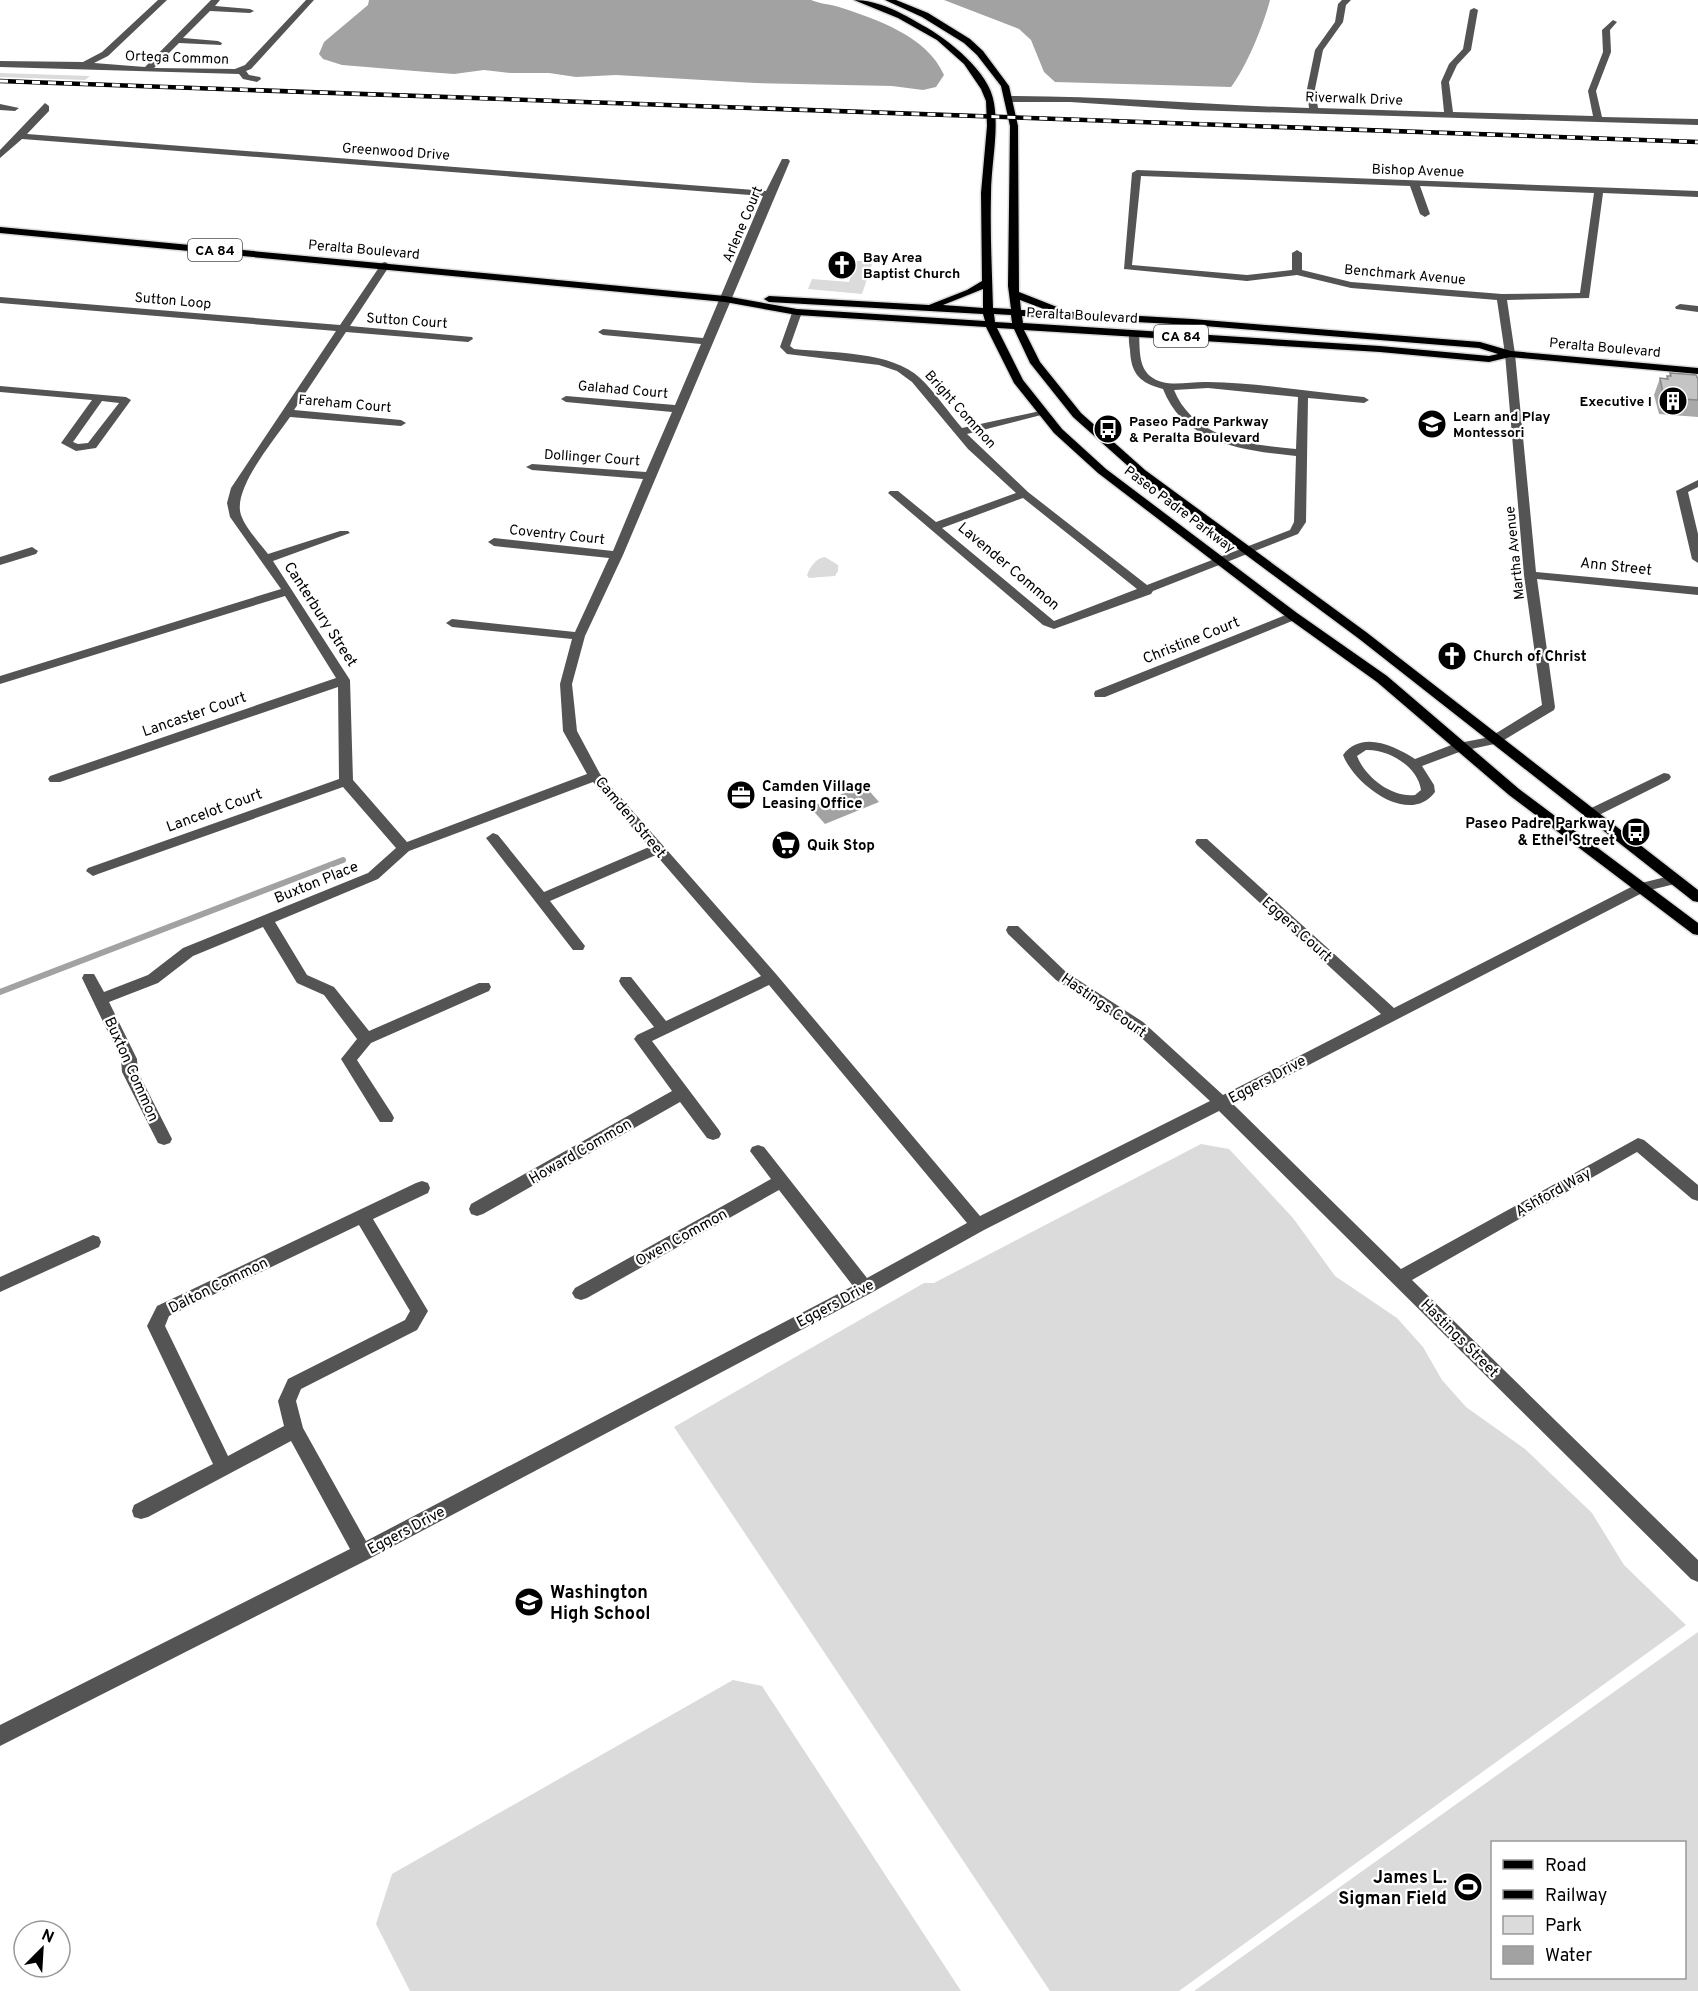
<svg xmlns="http://www.w3.org/2000/svg" width="1698" height="1991" viewBox="0 0 1698 1991" font-family="Overpass,sans-serif">
  <style>
    .green { fill: #dbdbdb; fill-rule: evenodd }
    .water { fill: #a2a2a2 }
    .lines { fill: none; stroke-linecap: round; stroke-linejoin: round }
    .stream { stroke: #a2a2a2; stroke-width: 6 }
    .major-casing { stroke: #dbdbdb; stroke-width: 3 }
    .minor { fill: #545454; fill-rule: evenodd }
    .major { fill: #000; fill-rule: evenodd }
    .rail-casing { stroke: #000; stroke-width: 4.5 }
    .rail { stroke: #fff; stroke-width: 3; stroke-dasharray: 8; stroke-linecap: butt }
    .wall { fill: #a9a9a9 }
    .building { fill: #c4c4c4; stroke: #898989; stroke-width: 1.5 }
    .labels { text-anchor: middle; stroke-width: 4.5; stroke-linejoin: round; paint-order: stroke }
    .far-street-label { font-size: 14px; fill: #000; stroke: #fff }
    .shield { fill: #fff; stroke: #4c4c4c; stroke-width: 1.5 }
    .shield-label { font-size: 14px; font-weight: bold; fill: #000 }
    .far-poi-label { font-size: 14px; font-weight: bold; fill: #000; stroke: #fff; text-anchor: start }
    .street-label { font-size: 15px; fill: #000; stroke: #fff }
    .poi-label { font-size: 15px; font-weight: bold; fill: #000; stroke: #fff; text-anchor: start }
    .near-poi-label { font-size: 18px; font-weight: bold; fill: #000; stroke: #fff; text-anchor: start }
  </style>
  <rect width="100%" height="100%" fill="#fff"/>
  <path class="green" d="M0,73L90,76L85,80L0,77Z
    M856,261H873L862,294L808,289L812,279L849,282Z
    M825,557L838,565V571L835,576L809,578L807,575C810,567 816,558 825,557Z
    M1201,1144L1229,1149L1293,1218L1335,1276L1397,1318L1423,1347L1442,1380L1466,1407L1525,1449L1592,1513L1624,1565L1686,1625L1179,1991H1050L674,1427L924,1283H934Z
    M1698,1632V1991H1194ZM1492,1842H1684V1978H1492Z
    M733,1680L762,1686L961,1991H410L376,1924L392,1874Z"/>
  <path class="water" d="M369,0H811C820,4 830,4 839,7C876,19 927,36 944,75L936,87L923,90L892,86L755,83L616,75L576,77L549,73H511L484,70L454,74L427,72L342,65L323,59L319,54L324,42L368,5Z
    M944,0H1270C1264,24 1246,68 1231,87L1055,82L1044,72L1031,40L1019,29Z
    M864,785L879,802L825,824L808,805L812,803L815,805Z"/>
  <g class="lines">
    <path class="stream" d="M0,992L343,860"/>
    <g class="major-casing">
      <path id="major" d="M854,0C878,0 902,13 922,25C948,39 990,72 994,103C999,133 991,164 991,195C990,233 992,271 993,308L1011,309L1008,286L1010,126L1001,86L977,55L964,43L922,17L885,0H896L928,13L970,39L983,51L1009,86L1018,126L1019,292L1057,307L1058,309L1055,311L1192,319L1480,342L1511,351L1698,368V374L1510,357L1489,362L1380,352L1024,330L1040,362L1081,413L1145,470L1366,632L1698,890V902L1693,901L1358,638L1137,474L1073,417L1030,363L1014,329L997,328L1023,380L1062,429L1106,469L1297,613L1387,676L1519,789L1698,923V935L1693,934L1509,795L1377,682L1289,619L1098,473L1054,433L1014,383L986,327L797,315L725,302L0,233V227L725,296L797,309L985,321L983,314L769,302L764,299L769,296L929,305L967,290L982,281L981,193L987,126L986,101L981,89L964,64L937,40L898,18ZM983,289V308L943,305ZM1020,300L1049,311H1050L1021,310ZM994,314L1011,315L1012,323L995,322ZM1022,316L1192,325L1479,348L1498,354L1489,356L1380,346L1023,323Z"/>
    </g>
    <path class="minor" d="M158,0H167L108,56L94,63L145,67L211,0H220L215,6L250,9L254,11L250,13L210,11L183,38L218,41L222,43L221,45L179,43L154,68L235,69L245,65L306,0H314L251,69L246,71L249,75L260,77L261,79L257,82L243,79L239,74L0,67V61L83,62L102,52Z
      M1342,0H1351L1346,5L1343,22L1323,50L1315,89L1318,108L1444,112L1441,82L1449,64L1463,49L1470,10L1474,8L1478,10L1471,50L1457,65L1449,82L1453,112L1593,116L1588,91L1603,52L1602,30L1613,20L1617,22L1610,30L1611,52L1596,91L1602,117L1698,119V125L1190,110L1070,102H1009L1005,99L1009,96C1109,96 1209,105 1309,108L1307,89L1315,50L1335,22L1338,4Z
      M45,103L49,106V111L27,134L766,191L782,159H788L790,161L623,555L585,636L572,684L577,731L600,774L776,974L980,1216L1210,1101L1133,1030L1056,980L1008,934L1006,930L1008,926H1018L1066,972L1143,1022L1223,1095L1381,1014L1197,845L1195,842L1197,839H1207L1394,1008L1637,884L1674,875L1679,877L1681,880L1679,883L1646,891L1233,1104L1401,1269L1638,1138L1644,1140L1698,1185V1201L1692,1199L1637,1152L1412,1280L1698,1560V1582L1691,1579L1219,1111L984,1230L871,1293L369,1559L0,1746V1725L350,1549L291,1441L148,1517L141,1519L134,1517L132,1511L134,1505L213,1464L147,1326L157,1306L416,1183L422,1181L428,1183L430,1188L428,1193L373,1219L428,1311L417,1330L301,1389L296,1401L303,1428L366,1541L853,1286L779,1190L587,1298L581,1300L575,1298L572,1293L575,1288L771,1179L750,1151L752,1147L758,1145L764,1147L867,1278L967,1223L769,985L652,1041L719,1130L721,1134L719,1138L713,1140L707,1138L680,1102L483,1214L477,1216L471,1214L469,1209L471,1204L672,1091L634,1039L637,1035L654,1027L621,985L619,981L621,977H631L666,1021L761,976L656,855L550,901L585,946L583,950H573L486,838L493,833L498,835L544,892L649,847L593,782L409,851L378,879L275,922L307,975L334,987L369,1031L479,983H489L491,987L489,991L371,1043L357,1060L392,1114L394,1118L392,1122H380L341,1059L357,1039L324,995L297,983L263,927L193,956L158,983L109,1002L137,1059L138,1072L172,1139L170,1143L164,1145L158,1143L122,1072L121,1059L82,978L84,974H94L104,992L148,975L183,948L368,873L396,848L343,787L98,874L93,876L86,871L88,868L339,779L338,687L60,782H50L48,779L50,776L336,678L285,596L0,684V676L281,589L230,517L227,503L231,488L336,331L0,303V297L340,325L382,263L385,262L390,265L350,326L472,337L473,339L468,342L346,332L294,410L401,420L406,423L401,426L290,417C275,439 232,489 241,515C246,529 260,543 268,554L340,531H348L350,533L273,561L350,680L353,780L407,842L587,774L563,731L560,684L572,639L452,627L446,623L452,619L575,632L609,558L494,546L488,542L494,538L613,551L643,479L532,470L526,467L532,464L646,472L672,412L566,402L561,399L566,396L675,405L701,344L603,335L598,332L603,329L703,338L763,196L22,139L0,158V150ZM359,1225L410,1311L405,1320L288,1379L278,1401L284,1426L228,1456L165,1326L169,1316Z
      M0,104L19,108L15,111L0,110Z
      M1137,170L1698,191V197L1603,193L1589,298L1507,300L1515,354L1536,572L1698,587V595L1537,579L1555,707L1554,710L1499,743L1462,751L1422,766L1434,785L1435,792C1409,827 1354,784 1343,755C1362,730 1394,746 1415,759L1454,744L1490,737L1542,705L1524,575L1505,354L1497,300L1351,288L1297,275L1247,281L1124,269L1132,173ZM1141,176L1410,186L1420,214L1425,217L1430,214L1420,186L1594,193L1580,293L1502,294L1351,282L1302,270V253L1297,250L1292,253V270L1247,275L1132,265ZM1366,750C1389,749 1418,767 1421,790L1415,795C1392,798 1365,777 1357,756Z
      M1680,304L1698,306V312L1676,309L1675,307Z
      M793,310L802,312L790,346L794,349C831,353 892,351 920,378C936,393 948,412 962,428L1045,410V414L967,434L1028,492L1147,585L1290,530L1294,522L1296,456C1246,451 1184,444 1163,389C1140,383 1131,374 1130,350C1129,343 1128,337 1130,331L1139,333C1140,347 1138,366 1150,376C1166,389 1189,381 1208,382C1260,383 1312,392 1364,397L1369,400L1364,403L1308,398L1306,522L1298,534L1153,591L1151,594L1054,629L1043,625L888,493L890,491H898L936,522L1016,493L968,449L912,382L897,371L879,365L787,354L780,347ZM1208,388L1298,397L1296,449C1251,445 1194,439 1174,390ZM1023,498L1137,589L1054,621L942,528Z
      M0,386L126,397L131,400L96,448L76,451L61,443L92,400L0,392ZM102,401L119,403L88,443L78,444L73,442Z
      M1698,480V487L1688,492L1698,534V563L1692,559L1676,491Z
      M32,547L38,551L36,554L0,565V557Z
      M1293,612L1299,616L1297,619L1105,697H1095L1094,694L1095,691Z
      M1664,773L1669,774L1671,777L1669,780L1595,817H1585L1583,814L1585,811Z
      M93,1235L99,1237L101,1242L99,1247L0,1292V1277Z"/>
    <use href="#major" class="major"/>
    <g class="rail-casing">
      <path id="rail" d="M0,81L1698,142"/>
    </g>
    <use href="#rail" class="rail"/>
  </g>
  <path class="wall" d="M1670,373L1698,379V417L1659,414L1654,395L1660,378L1666,379L1667,376H1669Z"/>
  <path class="building" d="M1670,373L1696,375L1698,379V400L1664,398L1660,378L1668,379L1667,376H1671Z"/>
  <defs>
    <g id="church-disc" transform="scale(1.5)"><circle r="9.5" fill="#000" stroke="#fff"/><path d="M-1.2-6h2.4v3.5h3.3v2.4h-3.3V6h-2.4V-.1h-3.3v-2.4h3.3Z" fill="#fff"/></g>
    <g id="building-disc" transform="scale(1.5)"><circle r="9.5" fill="#000" stroke="#fff"/><path d="M-4-6H4V6H1V3H-1V6H-4ZM-2.5-4.3h1.7v1.8h-1.7ZM.8-4.3h1.7v1.8H.8ZM-2.5-1h1.7V.8h-1.7ZM.8-1h1.7V.8H.8Z" fill="#fff"/></g>
    <g id="school-disc" transform="scale(1.5)"><circle r="9.5" fill="#000" stroke="#fff"/><path d="M0-5L7-2L0 1L-7-2ZM-4 1L0 2.5L4 1V4Q0 6-4 4Z" fill="#fff"/></g>
    <g id="bus-disc" transform="scale(1.5)"><circle r="9.5" fill="#000" stroke="#fff"/><path d="M-5-6H5V4H4V6H2V4H-2V6H-4V4H-5ZM-3.5-4V0h7V-4ZM-3.5 1.2v1.5H-2V1.2ZM2 1.2v1.5H3.5V1.2Z" fill="#fff"/></g>
    <g id="office-disc" transform="scale(1.5)"><circle r="9.5" fill="#000" stroke="#fff"/><path d="M-6-3h4V-5.5h4V-3h4V5H-6ZM-1-4.5V-3h2v-1.5ZM-6 0V1H6V0Z" fill="#fff"/></g>
    <g id="supermarket-disc" transform="scale(1.5)"><circle r="9.5" fill="#000" stroke="#fff"/><path d="M-6-5.5h2.5l.6 2H6L4.5 2H-2.5L-4.4-4H-6ZM-1.5 3.2a1.3 1.3 0 1 0 .1 0ZM3 3.2a1.3 1.3 0 1 0 .1 0Z" fill="#fff"/></g>
    <g id="stadium-disc" transform="scale(1.5)"><circle r="9.5" fill="#000" stroke="#fff"/><path d="M0-5a6.5 5 0 1 0 0 10a6.5 5 0 1 0 0-10ZM-3.5-1.8h7v3.6h-7Z" fill="#fff"/></g>
  </defs>
  <g fill-rule="evenodd">
    <use href="#church-disc" x="842" y="265"/>
    <use href="#building-disc" x="1673" y="401"/>
    <use href="#school-disc" x="1432" y="424"/>
    <use href="#bus-disc" x="1108" y="429"/>
    <use href="#church-disc" x="1452" y="656"/>
    <use href="#office-disc" x="741" y="795"/>
    <use href="#bus-disc" x="1636" y="832"/>
    <use href="#supermarket-disc" x="786" y="845"/>
    <use href="#school-disc" x="529" y="1602"/>
    <use href="#stadium-disc" x="1468" y="1887"/>
  </g>
  <g class="labels">
    <g class="far-street-label">
      <text transform="translate(177 57) rotate(2)" y="5">Ortega Common</text>
      <text transform="translate(1354 98) rotate(2)" y="5">Riverwalk Drive</text>
      <text transform="translate(396 151) rotate(4)" y="5">Greenwood Drive</text>
      <text transform="translate(1418 170) rotate(2)" y="5">Bishop Avenue</text>
      <text transform="translate(742 224) rotate(-67)" y="5">Arlene Court</text>
      <text transform="translate(364 249) rotate(5)" y="5">Peralta Boulevard</text>
      <text transform="translate(1405 274) rotate(5)" y="5">Benchmark Avenue</text>
      <text transform="translate(173 300) rotate(5)" y="5">Sutton Loop</text>
      <text transform="translate(1082 315) rotate(3)" y="5">Peralta Boulevard</text>
      <text transform="translate(407 320) rotate(4)" y="5">Sutton Court</text>
      <text transform="translate(1605 347) rotate(5)" y="5">Peralta Boulevard</text>
      <text transform="translate(623 389) rotate(5)" y="5">Galahad Court</text>
      <text transform="translate(345 403) rotate(5)" y="5">Fareham Court</text>
      <text transform="translate(961 409) rotate(48)" y="5">Bright Common</text>
      <text transform="translate(592 457) rotate(4)" y="5">Dollinger Court</text>
      <text transform="translate(1180 509) rotate(37)" y="5">Paseo Padre Parkway</text>
      <text transform="translate(557 534) rotate(6)" y="5">Coventry Court</text>
      <text transform="translate(1514 553) rotate(-96)" y="5">Martha Avenue</text>
    </g>
    <g class="shield">
      <rect x="188" y="239" width="54" height="22" rx="4.5"/>
      <rect x="1154" y="325" width="54" height="22" rx="4.5"/>
    </g>
    <g class="shield-label">
      <text x="215" y="255">CA 84</text>
      <text x="1181" y="341">CA 84</text>
    </g>
    <g class="far-poi-label">
      <text x="863" y="262">Bay Area<tspan x="863" dy="16">Baptist Church</tspan></text>
      <text x="1652" y="406" text-anchor="end">Executive I</text>
      <text x="1453" y="421">Learn and Play<tspan x="1453" dy="16">Montessori</tspan></text>
      <text x="1129" y="426">Paseo Padre Parkway<tspan x="1129" dy="16">&amp; Peralta Boulevard</tspan></text>
    </g>
    <g class="street-label">
      <text transform="translate(1009 566) rotate(40)" y="5">Lavender Common</text>
      <text transform="translate(1616 566) rotate(6)" y="5">Ann Street</text>
      <text transform="translate(321 614) rotate(57)" y="5">Canterbury Street</text>
      <text transform="translate(1191 640) rotate(-22)" y="5">Christine Court</text>
      <text transform="translate(194 714) rotate(-19)" y="5">Lancaster Court</text>
      <text transform="translate(214 810) rotate(-20)" y="5">Lancelot Court</text>
      <text transform="translate(631 817) rotate(50)" y="5">Camden Street</text>
      <text transform="translate(316 882) rotate(-22)" y="5">Buxton Place</text>
      <text transform="translate(1297 929) rotate(42)" y="5">Eggers Court</text>
      <text transform="translate(1104 1005) rotate(35)" y="5">Hastings Court</text>
      <text transform="translate(132 1069) rotate(66)" y="5">Buxton Common</text>
      <text transform="translate(1267 1079) rotate(-28)" y="5">Eggers Drive</text>
      <text transform="translate(580 1151) rotate(-30)" y="5">Howard Common</text>
      <text transform="translate(1553 1192) rotate(-29)" y="5">Ashford Way</text>
      <text transform="translate(681 1237) rotate(-29)" y="5">Owen Common</text>
      <text transform="translate(218 1285) rotate(-26)" y="5">Dalton Common</text>
      <text transform="translate(835 1303) rotate(-28)" y="5">Eggers Drive</text>
      <text transform="translate(1460 1338) rotate(45)" y="5">Hastings Street</text>
      <text transform="translate(406 1530) rotate(-28)" y="5">Eggers Drive</text>
    </g>
    <g class="poi-label">
      <text x="1473" y="661">Church of Christ</text>
      <text x="762" y="791">Camden Village<tspan x="762" dy="17">Leasing Office</tspan></text>
      <text x="1615" y="828" text-anchor="end">Paseo Padre Parkway<tspan x="1615" dy="17">&amp; Ethel Street</tspan></text>
      <text x="807" y="850">Quik Stop</text>
    </g>
    <g class="near-poi-label">
      <text x="550" y="1598">Washington<tspan x="550" dy="21">High School</tspan></text>
      <text x="1447" y="1883" text-anchor="end">James L.<tspan x="1447" dy="21">Sigman Field</tspan></text>
    </g>
  </g>
  <rect x="1491" y="1841" width="195" height="138" fill="#ffffff" stroke="#999999" stroke-width="1.5"/>
  <rect x="1503" y="1860" width="30" height="9" fill="#000000" stroke="#999999" stroke-width="1.5"/>
  <text x="1545" y="1871" font-size="18" fill="#000000">Road</text>
  <rect x="1503" y="1890" width="30" height="9" fill="#000000" stroke="#999999" stroke-width="1.5"/>
  <text x="1545" y="1901" font-size="18" fill="#000000">Railway</text>
  <rect x="1503" y="1916" width="30" height="18" fill="#dbdbdb" stroke="#999999" stroke-width="1.5"/>
  <text x="1545" y="1931" font-size="18" fill="#000000">Park</text>
  <rect x="1503" y="1946" width="30" height="18" fill="#a2a2a2" stroke="#999999" stroke-width="1.5"/>
  <text x="1545" y="1961" font-size="18" fill="#000000">Water</text>
  <g transform="translate(42 1949) rotate(24)"><circle r="28" fill="#ffffff" stroke="#999999" stroke-width="1.5"/>
  <path d="M0-4.5L10 22L0 15L-10 22Z" fill="#000000"/>
  <text y="-9" font-size="16" font-weight="bold" text-anchor="middle" fill="#000000">N</text>
  </g>
</svg>
